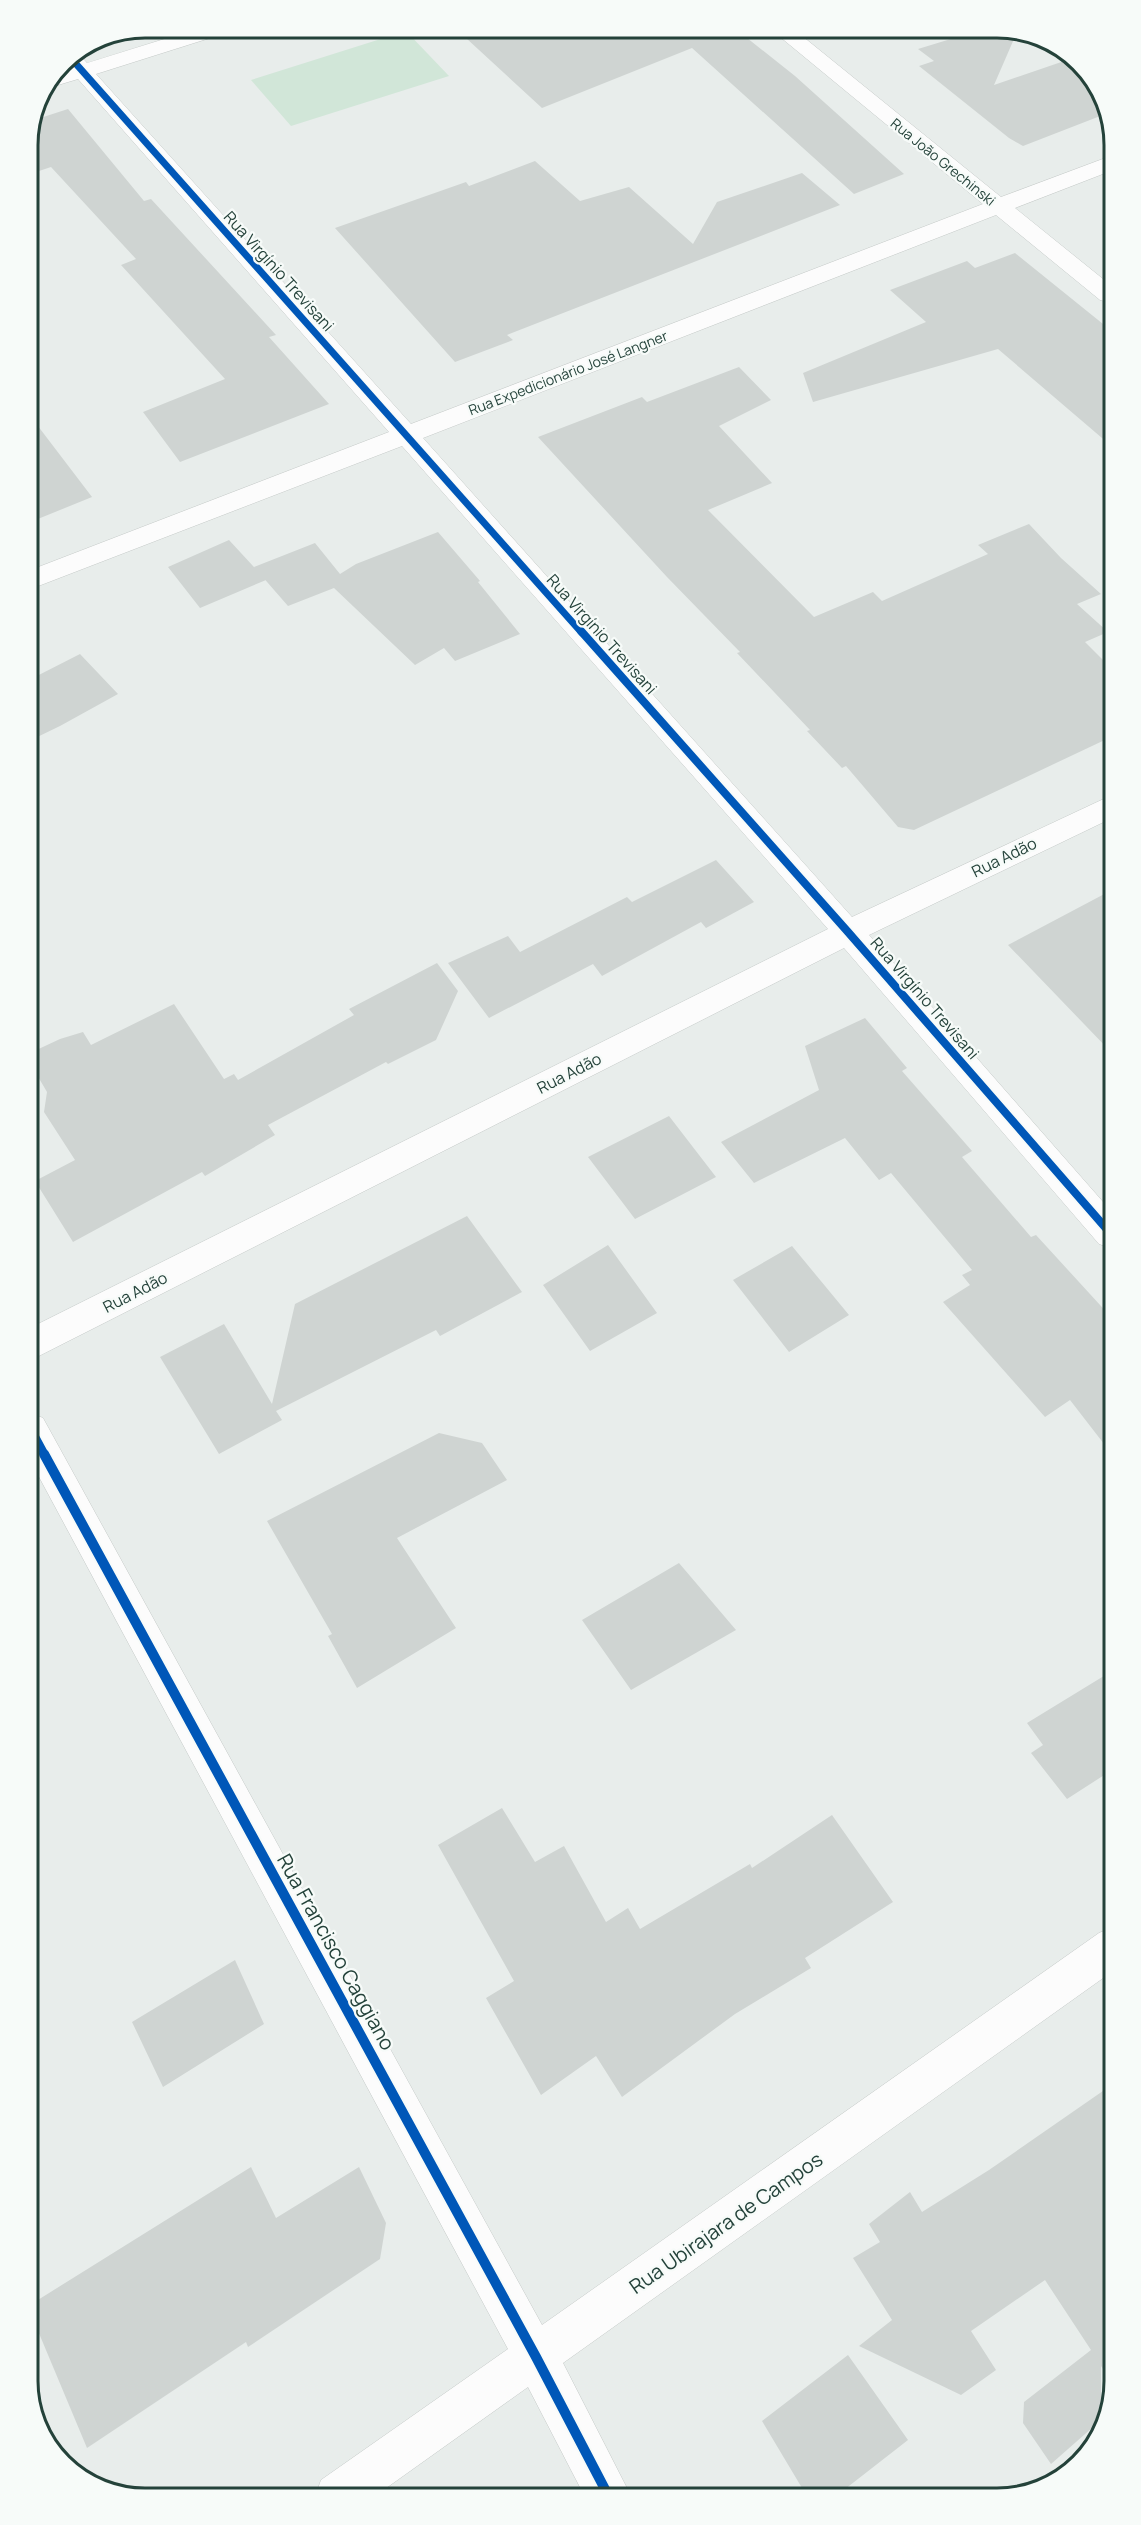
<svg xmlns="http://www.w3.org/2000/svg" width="1141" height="2525" viewBox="0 0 1141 2525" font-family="Manrope,sans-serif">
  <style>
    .green { fill: #d1e6d8 }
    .building { fill: #cfd4d2 }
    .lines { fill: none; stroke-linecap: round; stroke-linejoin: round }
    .minor-casing { stroke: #c5cac8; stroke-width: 1 }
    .minor { fill: #fcfcfc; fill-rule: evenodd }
    .cycleway-far2-casing { stroke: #f7fbf9; stroke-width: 10 }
    .cycleway-far1-casing { stroke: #f7fbf9; stroke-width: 12 }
    .cycleway-casing { stroke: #f7fbf9; stroke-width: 14 }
    .cycleway-far2 { stroke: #0057b8; stroke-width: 7 }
    .cycleway-far1 { stroke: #0057b8; stroke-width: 8 }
    .cycleway { stroke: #0057b8; stroke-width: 10 }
    .labels { text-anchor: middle; stroke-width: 4.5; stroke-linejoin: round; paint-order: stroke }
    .far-street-label { font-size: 14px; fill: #24423a; stroke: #f7fbf9 }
    .street-label { font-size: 16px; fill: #24423a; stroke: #f7fbf9 }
    .near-street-label { font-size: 20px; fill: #24423a; stroke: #f7fbf9 }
    .rim { fill: none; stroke: #24423a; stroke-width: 3 }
  </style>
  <rect width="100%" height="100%" fill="#e8edeb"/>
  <path class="green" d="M406,31L449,76L291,126L251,80Z"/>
  <path class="building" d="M454,27H738L737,30L795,76L904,174L854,194L692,48L542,108Z
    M990,27H1005L1017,32L994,85L1073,58L1108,106V113L1023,146L1009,138L919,66L934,61L918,49Z
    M68,109L144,201L151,199L276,335L269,337L329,404L180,462L143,412L225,379L121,265L136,259L51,167L27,175V137L31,121Z
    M535,161L580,201L629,187L693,244L717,202L802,173L840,205L507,335L513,340L455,362L335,228L466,182L469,186Z
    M1015,253L1108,328L1109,444L998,349L813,402L803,373L926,322L890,290L967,261L975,268Z
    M739,367L771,400L719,426L772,483L708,510L814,617L873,592L882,601L988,554L978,545L1029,524L1061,558L1101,594L1077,604L1108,632L1085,642L1109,666V738L914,830L898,827L846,766L842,768L807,731L810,730L737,653L740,652L667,577L538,437L642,397L647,402Z
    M28,413L92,497L28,523Z
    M438,532L480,581L478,582L520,634L455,661L444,648L415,665L334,588L288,606L254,567L315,543L340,574L356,564Z
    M229,540L266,580L200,608L168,567Z
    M80,654L118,694L60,726L29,741V680Z
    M716,860L754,902L706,928L701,922L602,976L593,964L489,1018L448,963L508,936L520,952L627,897L632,902Z
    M1110,891V1051L1008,945Z
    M437,963L458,991L436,1040L388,1064L386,1062L268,1125L275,1135L205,1176L202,1172L73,1242L35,1181L75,1160L44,1112L47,1092L30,1063V1053L60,1039L83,1032L91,1045L174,1004L224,1079L234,1074L238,1080L354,1015L349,1009Z
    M865,1018L907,1068L902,1071L972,1151L962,1157L1031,1237L1036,1235L1111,1317V1453L1070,1400L1045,1417L943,1302L970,1285L962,1275L972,1270L891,1173L879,1180L845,1138L754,1183L721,1142L819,1090L805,1046Z
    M669,1116L716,1177L635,1219L588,1157Z
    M467,1216L522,1292L440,1336L436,1330L276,1411L282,1420L219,1454L160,1357L224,1324L272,1404L295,1304Z
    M608,1245L657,1313L590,1351L543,1285Z
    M792,1246L849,1315L789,1352L733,1280Z
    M439,1433L482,1443L507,1480L397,1538L456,1628L357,1688L328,1636L332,1634L267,1521Z
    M679,1563L736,1630L631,1690L582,1620Z
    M1112,1671V1770L1067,1799L1031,1753L1043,1745L1027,1723Z
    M502,1808L535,1862L564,1846L606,1922L628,1908L640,1929L750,1864L752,1868L832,1815L893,1902L805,1958L811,1968L735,2014L622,2097L596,2056L541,2095L486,1998L514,1981L438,1845Z
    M235,1960L264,2024L163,2087L132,2022Z
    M1113,2084L1114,2381L1113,2384L1101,2366V2420L1051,2464L1023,2423L1024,2402L1091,2350L1045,2280L971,2331L996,2370L961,2395L859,2346L892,2320L853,2258L880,2242L869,2224L910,2192L922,2212L989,2170Z
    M251,2167L276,2218L359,2167L386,2223L380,2259L248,2347L246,2342L87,2448L33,2319V2303Z
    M848,2355L908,2440L840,2493H805L762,2421Z"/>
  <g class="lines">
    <g class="minor-casing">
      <path id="minor" d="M203,27H235L232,31L96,74L411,424L983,204L768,27H791L1001,197L1108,157V172L1015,208L1108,283V302L1100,300L996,215L423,438L852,917L1110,796V819L869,935L1111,1211V1248L1099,1244L844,948L31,1360L30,1328L828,929L402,446L28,590V571L389,432L78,79L48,88L44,87L53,74L69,69L62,61L76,51L87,63Z
        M31,1413L43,1418L542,2325L1099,1933L1113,1927V1971L563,2363L630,2494L584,2495L528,2387L375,2496L315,2497L321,2480L508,2349L31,1462Z"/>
    </g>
    <use href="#minor" class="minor"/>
    <g class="cycleway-far2-casing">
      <path id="cycleway-far2" d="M69,56L582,633"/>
    </g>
    <g class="cycleway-far1-casing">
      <path id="cycleway-far1" d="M581,631L848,932L1111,1234
        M31,1429L45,1455"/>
    </g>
    <g class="cycleway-casing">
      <path id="cycleway" d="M44,1454L536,2357L608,2495"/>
    </g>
    <use href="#cycleway-far2" class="cycleway-far2"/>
    <use href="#cycleway-far1" class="cycleway-far1"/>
    <use href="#cycleway" class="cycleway"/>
  </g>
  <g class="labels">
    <g class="far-street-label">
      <text transform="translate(943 162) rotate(39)" y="5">Rua João Grechinski</text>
      <text transform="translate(568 373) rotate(-21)" y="5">Rua Expedicionário José Langner</text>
    </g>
    <g class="street-label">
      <text transform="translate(279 271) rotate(48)" y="6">Rua Virgínio Trevisani</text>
      <text transform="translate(602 634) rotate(48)" y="6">Rua Virgínio Trevisani</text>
      <text transform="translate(1004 857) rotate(-26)" y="6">Rua Adão</text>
      <text transform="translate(925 998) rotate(49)" y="6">Rua Virgínio Trevisani</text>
      <text transform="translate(569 1073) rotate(-27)" y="6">Rua Adão</text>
      <text transform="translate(135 1292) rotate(-27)" y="6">Rua Adão</text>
    </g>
    <g class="near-street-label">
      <text transform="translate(336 1952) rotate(61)" y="7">Rua Francisco Caggiano</text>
      <text transform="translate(726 2223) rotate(-35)" y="7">Rua Ubirajara de Campos</text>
    </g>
  </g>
  <path d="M0 0H1141V2525H0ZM145 38H997A107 107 0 0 1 1104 145V2381A107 107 0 0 1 997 2488H145A107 107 0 0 1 38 2381V145A107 107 0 0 1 145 38Z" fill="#f7fbf9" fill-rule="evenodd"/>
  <path class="rim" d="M145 38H997A107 107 0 0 1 1104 145V2381A107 107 0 0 1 997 2488H145A107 107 0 0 1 38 2381V145A107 107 0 0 1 145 38Z"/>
</svg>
